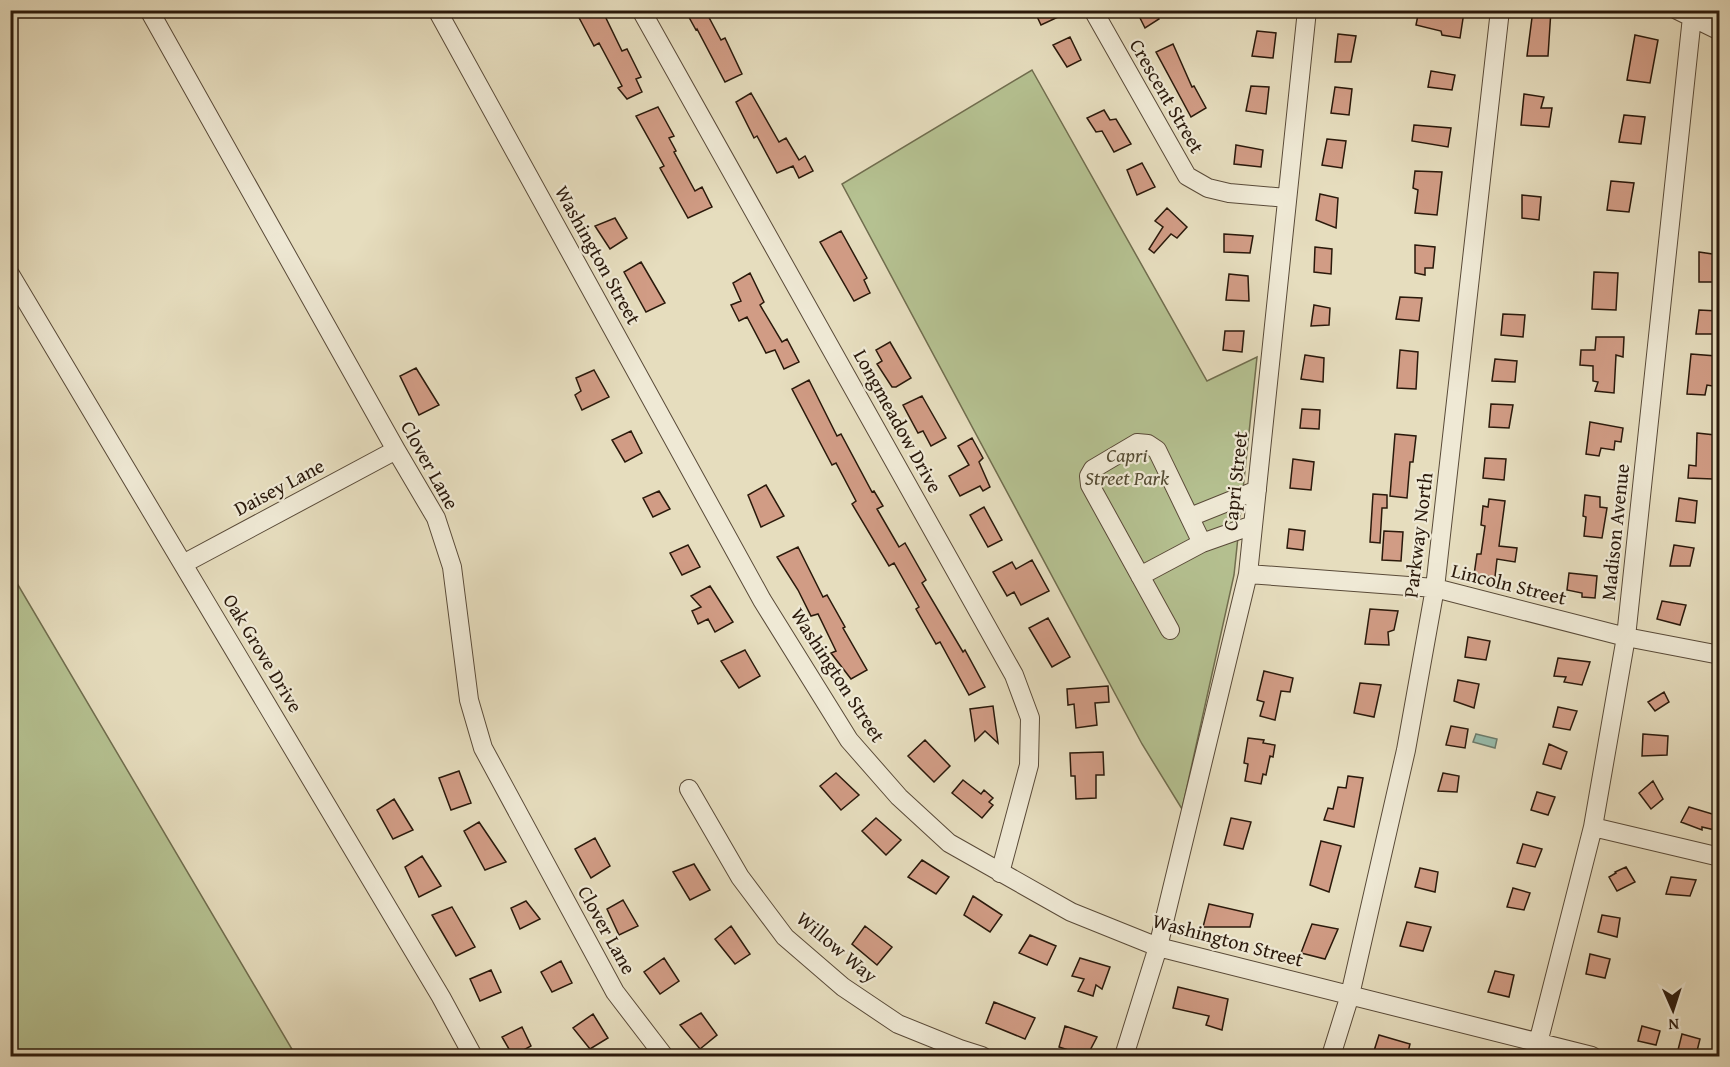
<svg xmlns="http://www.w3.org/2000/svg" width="1730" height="1067" viewBox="0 0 1730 1067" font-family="'Gentium Book Plus',serif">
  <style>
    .green { fill: #b5c191; stroke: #706d4e; stroke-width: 1.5 }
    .water { fill: #97bdad; stroke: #6b7b6c; stroke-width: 1.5 }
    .building { fill: #d19c85; stroke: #2a190b; stroke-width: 1.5 }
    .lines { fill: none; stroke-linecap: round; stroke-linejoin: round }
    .minor-casing { stroke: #594a38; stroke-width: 20 }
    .minor { stroke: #efe9d5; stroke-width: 18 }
    .labels { text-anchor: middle; stroke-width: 4.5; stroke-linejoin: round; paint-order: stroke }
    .street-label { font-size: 20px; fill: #2a190b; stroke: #efe9d5 }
    .park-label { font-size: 20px; font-style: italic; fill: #544b33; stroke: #efe9d5 }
  </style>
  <rect width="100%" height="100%" fill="#e6ddbe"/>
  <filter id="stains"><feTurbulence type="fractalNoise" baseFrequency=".00333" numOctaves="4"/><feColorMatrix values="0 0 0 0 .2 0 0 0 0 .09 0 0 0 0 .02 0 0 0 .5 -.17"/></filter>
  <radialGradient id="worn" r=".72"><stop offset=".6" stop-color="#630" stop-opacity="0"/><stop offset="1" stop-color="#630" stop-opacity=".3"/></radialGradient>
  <path class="green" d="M1032,70L1207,381L1257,357L1234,575L1182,809L1142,744L842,184Z
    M10,573H11L296,1056H11Z"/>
  <path class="water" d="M1476,734L1497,739L1495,748L1473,742Z"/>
  <path class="building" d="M575,10H602L622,51L627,49L641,77L636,79L642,92L627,99L618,88L622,86L599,43L594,46Z
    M685,10H705L721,40L725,38L742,74L725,82L697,29L696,30Z
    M1034,10H1073L1041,25Z
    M1136,10H1154L1159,19L1145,28Z
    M1419,10L1464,12L1460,38L1442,35L1441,31L1416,25Z
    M1533,10H1551L1548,56H1527Z
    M1257,31L1276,33L1273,58L1252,56Z
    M1338,34L1356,36L1351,62H1335Z
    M1635,35L1658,40L1650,83L1627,80Z
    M1070,37L1081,60L1067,67L1053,45Z
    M1173,44L1192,87L1194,86L1206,108L1191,117L1156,52Z
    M1431,71L1455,75L1452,90L1428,87Z
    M1251,86L1269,87L1266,114L1246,111Z
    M1335,87L1352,89L1349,115L1331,113Z
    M751,93L779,142L786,138L799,160L805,156L813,171L799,178L793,166L777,173L757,136L754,138L736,102Z
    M1524,94L1544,97L1541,108H1552L1549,127L1521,125Z
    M658,107L674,136L669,138L676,151L674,152L695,191L702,187L712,207L688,218L660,168L664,166L636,116Z
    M1104,110L1110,120L1116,119L1131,144L1114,152L1102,131L1096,132L1087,118Z
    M1624,115L1645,117L1641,144L1619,142Z
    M1414,125L1451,128L1448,147L1412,141Z
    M1327,139L1346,141L1342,168L1322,165Z
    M1236,145L1263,150L1261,167L1234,164Z
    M1142,163L1155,187L1137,195L1127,170Z
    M1415,171L1442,172L1437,215L1415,213L1418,190L1413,188Z
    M1611,181L1634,183L1629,212L1607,210Z
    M1320,194L1338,198L1336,228L1316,220Z
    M1522,195L1541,197L1539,220L1522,218Z
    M1167,208L1187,227L1177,238L1171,234L1154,253L1149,249L1163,227L1155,221Z
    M615,218L627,238L610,249L595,226Z
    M841,231L867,278L864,280L870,293L854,301L820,242Z
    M1224,234L1253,236L1250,253L1224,252Z
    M1415,245L1435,247L1433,268H1425V275L1415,273Z
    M1315,247L1332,249L1331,274L1314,272Z
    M1699,252L1719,255L1718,282H1699Z
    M641,262L665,303L646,312L624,272Z
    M1594,272L1618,273L1616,310L1592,309Z
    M750,273L764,302L760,305L782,342L787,339L799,362L784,369L775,350L766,353L747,317L739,321L731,305L741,301L733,283Z
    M1229,274L1248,276L1249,301L1226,300Z
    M1400,297L1422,298L1419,321L1396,319Z
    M1314,305L1330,308L1329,325L1311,326Z
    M1699,310L1718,311L1717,334H1696Z
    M1503,314L1525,315L1523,337L1501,335Z
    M1225,331H1244L1242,352L1223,350Z
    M1596,337H1624L1623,357L1616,355L1614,393L1595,391L1598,382L1593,381V366L1580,365L1581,350H1595Z
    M890,342L911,378L896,387H892L877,364L882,361L876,350Z
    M1400,350L1418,352L1416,389L1397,388Z
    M1691,354L1716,356L1713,371L1719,372V387L1707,385L1705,395L1687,394Z
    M1305,355L1324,358L1323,382L1301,379Z
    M1495,359L1517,361L1515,382L1492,381Z
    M416,368L439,405L419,415L400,376Z
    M594,370L609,397L582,410L575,395L581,391L576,378Z
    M809,380L837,436L841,434L872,492L874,491L883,506L877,509L899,547L905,543L926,580L922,583L963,652L965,650L985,687L969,695L940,642L936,644L916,609L919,607L894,563L889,566L852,504L856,501L836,463L832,465L792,389Z
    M922,396L946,438L931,446L923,431L918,433L903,405Z
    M1491,404L1513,405L1509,428L1489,427Z
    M1302,409L1320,410L1319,429L1300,428Z
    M1590,422L1623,428L1621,442L1615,441L1614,450L1601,448L1599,456L1586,454Z
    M631,431L642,453L625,462L612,440Z
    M1697,433L1715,435L1713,479L1688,478L1689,465L1696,466Z
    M1395,434L1416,436L1413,462H1410L1407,498L1390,496Z
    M972,438L983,458L979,462L990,487L983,491L980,486L960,496L949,476L969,465L958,446Z
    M1485,458L1506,459L1504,480L1483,478Z
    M1293,459L1314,462L1311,490L1290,488Z
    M766,485L784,516L761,527L748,495Z
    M659,491L670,509L653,517L643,498Z
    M1373,494L1387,495V508H1382L1380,543L1370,542Z
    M1585,495L1600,497V507L1607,508L1602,538L1584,536L1586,517L1583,516Z
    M1679,498L1697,501L1695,523L1676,521Z
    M1489,499L1505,501L1499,546L1517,548L1515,562L1497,559L1495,577L1474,575L1477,554H1481L1485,526L1481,525L1483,506L1488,507Z
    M984,507L1002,540L988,547L970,515Z
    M1289,529L1305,531L1303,550L1287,548Z
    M1384,531L1403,532L1401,561L1382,560Z
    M688,545L700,567L682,575L670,553Z
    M1674,545L1694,548L1690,566H1670Z
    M798,547L823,597L827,595L845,627L843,628L867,670L851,679L831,653L836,651L818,614L811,616L798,590L777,557Z
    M1032,560L1049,591L1021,605L1014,592L1007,596L993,572L1012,562L1016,569Z
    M1569,573L1597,576L1595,598L1582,597V593L1567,590Z
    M710,586L733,622L715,632L708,619L698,624L692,611L701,607L691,596Z
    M1662,601L1686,605L1680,625L1657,619Z
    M1370,609L1398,611L1394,630L1388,632L1389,645L1365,644Z
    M1048,618L1070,657L1052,667L1029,628Z
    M1468,637L1490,641L1486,660L1465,657Z
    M745,650L760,676L739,688L721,661Z
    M1558,658L1590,662L1582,685L1564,682L1566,677L1554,676Z
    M1264,671L1293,678L1290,692L1281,691L1275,720L1260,716L1264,702L1257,700Z
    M1458,680L1479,684L1474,708L1454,701Z
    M1360,683L1381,685L1374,717L1354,713Z
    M1108,686L1109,702L1095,703L1097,725L1076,728L1074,704L1068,705L1067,689Z
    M1664,692L1669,702L1655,711L1648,702Z
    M993,706L998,743L985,731L975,741L970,709Z
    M1558,707L1577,711L1570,730L1553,727Z
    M1451,726L1468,729L1465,748L1446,745Z
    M1643,734L1668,736L1667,755L1642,756Z
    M1248,738L1264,740L1263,743L1275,745L1273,757L1270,756L1266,775L1263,774L1261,784L1245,781L1248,764L1244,763Z
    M925,740L950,766L934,782L908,756Z
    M1549,744L1567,752L1561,769L1543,764Z
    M1103,752L1104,775H1096V798L1076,799L1075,776H1071L1070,753Z
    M459,771L471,803L451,810L439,778Z
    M836,773L859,795L841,810L820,786Z
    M1443,773L1459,776L1457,792L1438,791Z
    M1348,776L1363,778L1354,827L1324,820L1328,808L1333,809L1338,787L1346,788Z
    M963,780L981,794L984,790L993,798L989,802L993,805L982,818L952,793Z
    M1653,781L1663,799L1651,809L1639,793Z
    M1537,792L1555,797L1548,815L1531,810Z
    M394,799L413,830L393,839L377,810Z
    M1689,807L1719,816V831L1702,827V830L1681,822Z
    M876,818L901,840L886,855L862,831Z
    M1231,818L1251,822L1243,849L1224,845Z
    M479,822L506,862L485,870L464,831Z
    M595,838L610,866L591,878L575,849Z
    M1321,841L1341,846L1329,892L1310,885Z
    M1523,844L1542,849L1535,867L1517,863Z
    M422,856L441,886L419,897L405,867Z
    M922,860L949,877L936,894L908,877Z
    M694,864L710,890L690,900L673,872Z
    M1626,867L1635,882L1617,891L1609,877L1616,873L1615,872Z
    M1420,868L1438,872L1435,892L1415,887Z
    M1671,877L1696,880L1690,896L1666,894Z
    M1513,888L1530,893L1524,910L1507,907Z
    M973,896L1002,915L990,932L964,915Z
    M623,900L638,926L619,935L607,909Z
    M526,901L540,919L520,929L511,908Z
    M1209,904L1253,914L1250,927H1203Z
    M452,907L475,947L456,956L432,915Z
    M1602,915L1620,918L1617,937L1598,932Z
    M1407,922L1431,927L1423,951L1400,946Z
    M1312,924L1338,929L1325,959L1301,953Z
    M731,926L750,954L735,964L715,939Z
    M865,926L892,947L877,965L852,944Z
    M1030,935L1056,946L1047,965L1019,953Z
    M1590,954L1610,959L1605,978L1586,974Z
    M664,958L679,981L660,994L644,972Z
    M1080,958L1110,967L1102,989L1096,985L1093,996L1078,991L1084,979L1072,976Z
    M561,961L572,983L552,992L541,972Z
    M491,970L501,992L480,1001L470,979Z
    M1495,971L1514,975L1509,997L1488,992Z
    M1178,987L1228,999L1222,1030L1206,1025L1209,1016L1173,1008Z
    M994,1002L1035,1018L1025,1039L986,1023Z
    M701,1013L717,1035L700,1049L680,1025Z
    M593,1014L608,1038L590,1049L573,1028Z
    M1065,1026L1097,1037L1087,1056L1059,1047Z
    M1642,1026L1660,1031L1656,1045L1638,1041Z
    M522,1027L531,1046L513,1056L502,1037Z
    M1682,1034L1700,1039L1696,1055L1678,1050Z
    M1379,1035L1410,1044L1407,1056H1383L1373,1054Z"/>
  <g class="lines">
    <g class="minor-casing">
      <path id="minor" d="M149,10L396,450L436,518L452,567L469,700L483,748L615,992L664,1056
        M437,10L762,600L849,740L899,797L949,843L1071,912L1158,947L1592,1056
        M641,10L1014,675L1030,718L1029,765L1000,873
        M1093,10L1187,176L1208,188L1229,193L1287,198
        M1677,10L1720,31
        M10,274L441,997L473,1056
        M1190,517L1257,490
        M183,564L396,450
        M1248,574L1435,588L1626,637L1720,655
        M1140,576L1202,543L1253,525
        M1170,630L1090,485L1089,476L1093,469L1137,443L1148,444L1157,450L1202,543
        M689,789L740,877L785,937L843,987L898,1024L960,1049L982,1056
        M1593,827L1720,857
        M1538,1043L1593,827L1626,637L1692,17
        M1124,1056L1158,947L1248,574L1307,10
        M1331,1056L1350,995L1406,750L1435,588L1500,10"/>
    </g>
    <use href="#minor" class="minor"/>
  </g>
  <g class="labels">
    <g class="street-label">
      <text transform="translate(1167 96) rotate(60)" y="7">Crescent Street</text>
      <text transform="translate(598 255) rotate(61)" y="7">Washington Street</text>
      <text transform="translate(898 421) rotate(61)" y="7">Longmeadow Drive</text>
      <text transform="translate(430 465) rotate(61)" y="7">Clover Lane</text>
      <text transform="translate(1235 481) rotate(-84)" y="7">Capri Street</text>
      <text transform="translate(279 487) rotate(-28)" y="7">Daisey Lane</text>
      <text transform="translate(1615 532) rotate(-84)" y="7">Madison Avenue</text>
      <text transform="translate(1418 535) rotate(-83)" y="7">Parkway North</text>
      <text transform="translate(1509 584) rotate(14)" y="7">Lincoln Street</text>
      <text transform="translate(263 653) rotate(59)" y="7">Oak Grove Drive</text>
      <text transform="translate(838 675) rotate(57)" y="7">Washington Street</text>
      <text transform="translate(607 930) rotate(61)" y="7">Clover Lane</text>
      <text transform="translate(1228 940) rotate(15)" y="7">Washington Street</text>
      <text transform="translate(837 947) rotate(40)" y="7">Willow Way</text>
    </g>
    <g class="park-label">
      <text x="1127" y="462">Capri<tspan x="1127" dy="23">Street Park</tspan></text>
    </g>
  </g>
  <rect width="1730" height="1067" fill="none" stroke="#e6ddbe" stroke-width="36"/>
  <rect x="12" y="12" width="1706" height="1043" fill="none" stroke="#2a190b" stroke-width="3"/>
  <rect x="18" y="18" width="1694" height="1031" fill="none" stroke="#2a190b" stroke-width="1.5"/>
  <g transform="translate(1673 1010) rotate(177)" stroke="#efe9d5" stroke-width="4.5" paint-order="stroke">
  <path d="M0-4.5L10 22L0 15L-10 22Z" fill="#2a190b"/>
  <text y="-9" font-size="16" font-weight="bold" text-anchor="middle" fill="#2a190b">N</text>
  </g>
  <rect width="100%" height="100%" filter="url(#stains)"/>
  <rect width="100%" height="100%" fill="url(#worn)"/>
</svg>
